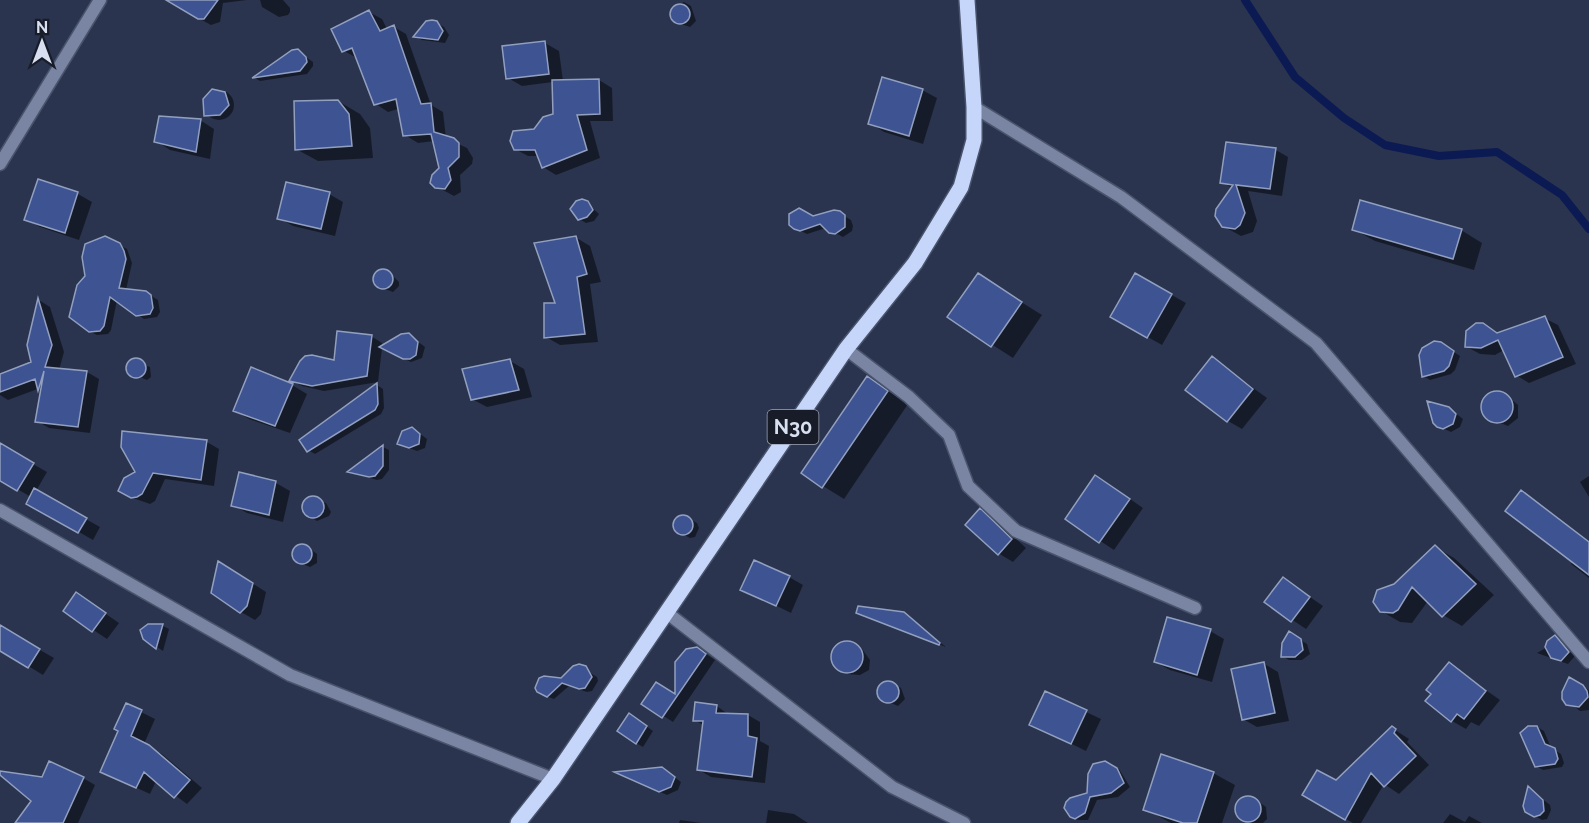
<svg xmlns="http://www.w3.org/2000/svg" width="1589" height="823" viewBox="0 0 1589 823" font-family="Raleway,sans-serif">
  <style>
    .shadow { fill: #0007 }
    .lines { fill: none; stroke-linecap: round; stroke-linejoin: round }
    .stream { stroke: #0c1a54; stroke-width: 8 }
    .building { fill: #3d5392; stroke: #929fbf; stroke-width: 1.5 }
    .street-casing { stroke: #49536b; stroke-width: 15 }
    .primary-casing { stroke: #49536b; stroke-width: 18 }
    .street { stroke: #7985a3; stroke-width: 12 }
    .primary { stroke: #c6d5fa; stroke-width: 15 }
    .labels { text-anchor: middle; stroke-width: 4.5; stroke-linejoin: round; paint-order: stroke }
    .shield { fill: #181c28; stroke: #9ea4b4; stroke-width: 1.5 }
    .shield-label { font-size: 20px; font-weight: bold; fill: #d8dff0 }
  </style>
  <rect width="100%" height="100%" fill="#2a344e"/>
  <path class="shadow" d="M165,0H247L223,3L220,22L211,25Z
    M260,0H283L290,8V12L288,15L279,17L262,7Z
    M684,2L691,6L696,21L690,27L678,23L671,16L674,7Z
    M369,12L382,19L387,29L394,27L406,34L431,105L443,112L446,138L467,148L473,158L472,164L460,175L461,192L454,196L441,189L440,168L434,141L418,143L405,135L398,109L388,112L376,104L357,58L344,51Z
    M437,23L444,27L449,35L445,43L422,40L416,37Z
    M545,43L559,51L563,81L599,80L612,88L613,121H590L600,158L556,175L543,167L539,156H528L515,149L554,115L553,82L522,86L508,78Z
    M292,51H297L313,62V66L307,74L260,81L255,78Z
    M922,90L937,98L923,144L884,132L870,123Z
    M204 105a15 15 0 1 1 30 0a15 15 0 1 1-30 0Z
    M338,101L360,114L370,128L373,158L318,161L296,149Z
    M200,120L214,129L210,159L170,150L156,141Z
    M1276,150L1288,157L1282,196L1248,191L1257,221L1253,232L1241,236L1223,226L1232,188L1222,182Z
    M39,181L78,194L92,202L79,240L40,227L26,219Z
    M329,194L343,202L335,236L293,226L279,218Z
    M587,203L599,214L594,221L586,223L579,219Z
    M844,216L851,220L853,226L852,231L843,237L826,228L807,234L795,228L813,218Z
    M1353,229L1461,230L1482,243L1474,270L1375,241Z
    M575,237L590,246L601,282L590,284L598,342L560,345L546,337Z
    M119,245L127,249L132,263L126,290L145,292L153,297L158,300L160,312L157,317L144,319L117,300L111,330L108,334L97,335L89,331Z
    M380,271L392,275L399,282V286L393,292L377,286L374,278Z
    M978,275L1042,315L1013,358L949,317Z
    M1136,275L1186,303L1162,345L1112,317Z
    M39,300L50,307L64,352L59,370L87,372L99,379L90,433L49,428L37,421L43,387L8,400L0,395V375L40,360L28,345Z
    M1544,318L1558,325L1576,364L1529,383L1516,375L1504,350L1495,355L1480,354L1467,347V332L1471,327L1483,325L1499,334Z
    M408,334L425,347L422,358L411,362L382,348L378,382L324,391L302,386L291,380L335,362L371,336L382,343V347Z
    M1448,348L1460,356L1455,370L1451,374L1430,380L1423,376Z
    M1212,358L1267,398L1242,429L1228,421Z
    M133,360L150,367L151,377L147,380L130,373L126,365Z
    M510,361L524,369L532,397L487,407L472,399Z
    M868,378L908,404L844,499L823,486Z
    M292,385L307,394L290,433L249,419L235,411Z
    M377,385L383,389L384,408L381,414L315,454L308,450Z
    M1494,393L1505,394L1518,405V418L1508,426L1488,418L1482,410L1484,401Z
    M1449,408L1463,419L1460,427L1451,432L1438,426Z
    M124,433L207,442L219,449L214,486L165,479L155,501L150,504L133,498L137,472Z
    M419,433L427,439L425,448L417,451L406,447Z
    M0,445L47,472L36,491L100,527L93,540L28,503L31,497L0,479Z
    M383,447L389,450V470L382,479L377,480L349,472Z
    M240,474L276,483L290,491L283,522L247,513L233,505Z
    M1589,476V497L1580,482Z
    M1110,485L1143,508L1114,550L1067,519Z
    M1521,492L1589,541V578L1571,564L1573,561Z
    M309,498L326,503L331,512L329,516L317,521L310,517L303,503Z
    M980,510L994,518L1026,548L1013,562L998,553Z
    M684,516L697,523L699,528L695,537L690,538L677,531L675,521Z
    M305,545L317,554V563L310,567L298,562L293,554L295,550Z
    M1435,547L1454,558L1494,595L1462,626L1443,615L1428,601L1412,623L1400,622L1381,611L1395,585Z
    M233,571L266,592L261,614L255,620L241,612Z
    M789,577L803,585L791,613L742,589Z
    M1284,579L1323,606L1306,629L1266,602Z
    M77,594L119,623L107,639L65,611Z
    M857,612L904,614L946,647L864,616Z
    M148,626H163L169,629L163,651L144,638Z
    M5,630L54,658L43,675L0,649V639Z
    M1210,631L1224,639L1212,682L1170,670L1155,662Z
    M1296,637L1307,644L1310,654L1302,660H1289L1282,656Z
    M1558,641L1575,656L1568,664L1537,653Z
    M842,643L855,644L862,649L870,660L869,670L860,675L847,674L834,665L833,653Z
    M697,648L715,660L673,722L643,703L676,696Z
    M1263,663L1278,672L1289,721L1257,727L1243,719Z
    M1449,664L1500,700L1479,726L1471,722L1466,729L1452,721L1433,694Z
    M579,666L597,677L598,681L592,691L587,692L569,686L554,699L546,696Z
    M1570,679L1589,690V710L1580,711L1564,698Z
    M894,684L901,688L905,699L898,706L886,701L879,694L880,687Z
    M1046,693L1101,719L1086,751L1031,724Z
    M127,705L155,719L144,744L162,754L202,788L187,804L156,781L150,794L115,778L120,731Z
    M717,706L729,715H748L760,722V741L769,746L765,783L711,777L699,770L704,725L694,720Z
    M636,719L653,731L643,747L636,743Z
    M1537,727L1544,731L1551,748L1561,754L1564,763L1562,767L1543,770L1536,766Z
    M1392,728L1409,739L1407,742L1429,765L1399,794L1384,784L1361,823H1353L1304,795L1336,782Z
    M1105,763L1119,769L1130,787L1118,797L1097,800L1088,820H1078L1071,816L1088,794Z
    M0,773L43,779L83,778L95,785L78,823H24L33,801Z
    M618,773H669L681,782L678,790L667,795Z
    M1213,773L1235,785L1222,823H1171L1145,809Z
    M1529,788L1550,805L1551,810L1547,819L1542,820L1526,811Z
    M1242,799H1255L1266,807L1267,819L1263,823H1250L1238,815L1236,805Z
    M768,810L794,814L808,823H766Z
    M1450,814L1465,822L1469,816L1482,823H1443Z
    M680,820L701,823H679Z"/>
  <g class="lines">
    <path class="stream" d="M1245,0L1295,77L1344,118L1385,145L1439,156L1497,152L1562,195L1589,229"/>
  </g>
  <path class="building" d="M166,0H218L204,19H198Z
    M670 14a10 10 0 1 1 20 0a10 10 0 1 1-20 0Z
    M369,10L380,31L394,25L421,104L431,103L434,132L454,138L459,143V157L448,168L451,180L445,189L435,188L430,183L432,175L439,168L431,134L403,136L396,99L374,105L352,48L342,52L331,29Z
    M432,20L437,21L443,31L438,40L413,37L426,21Z
    M545,41L549,74L506,79L502,46Z
    M298,49L306,57L307,62L300,71L252,78L292,50Z
    M882,77L923,89L909,136L868,124Z
    M599,79L600,114L577,115L587,150L542,168L535,150H514L510,141L513,131L534,129L543,117L553,114L552,80Z
    M212,89L225,92L229,105L220,115L204,116L203,99Z
    M338,100L349,114L352,146L295,150L294,101Z
    M159,116L201,119L196,152L154,142Z
    M1226,142L1276,148L1270,189L1236,185L1245,213L1240,225L1235,229L1222,227L1215,216L1216,209L1233,185L1220,183Z
    M38,179L78,192L65,233L24,220Z
    M286,182L330,192L321,229L277,219Z
    M582,199L588,201L593,210L587,217L578,220L570,209L576,201Z
    M1360,200L1462,229L1453,259L1352,230Z
    M799,208L813,216L834,210L840,211L845,215V227L835,234L829,233L820,224L800,231L794,229L789,225V214Z
    M105,236L120,243L124,251L126,259L119,288L146,291L151,295L153,308L150,314L136,316L110,297L104,326L100,331L89,332L69,317L77,285L85,276L82,257L85,244Z
    M576,236L587,274L577,277L585,334L544,338V303H555L534,243Z
    M373 279a10 10 0 1 1 20 0a10 10 0 1 1-20 0Z
    M978,273L1022,302L991,347L947,317Z
    M1135,273L1172,294L1147,338L1110,317Z
    M38,298L52,345L45,367L87,371L78,427L35,422L44,371L38,391L35,379L0,392V374L31,362L27,345Z
    M1545,316L1563,357L1515,377L1498,340L1481,348L1465,347L1466,331L1476,323H1483L1497,333Z
    M337,331L372,335L367,376L312,386L289,381L300,361L305,356L312,355L334,360Z
    M409,333L418,342L416,355L410,359H403L379,347L401,334Z
    M1434,341L1441,342L1454,351L1449,366L1444,371L1422,377L1419,355L1422,348Z
    M1212,356L1253,389L1227,422L1185,390Z
    M126 368a10 10 0 1 1 20 0a10 10 0 1 1-20 0Z
    M510,359L519,390L471,400L462,369Z
    M251,367L293,384L275,426L233,411Z
    M867,376L888,391L822,488L801,473Z
    M377,383L378,404L375,410L307,452L299,440Z
    M1481 407a16 16 0 1 1 32 0a16 16 0 1 1-32 0Z
    M1427,401L1449,407L1456,414L1453,424L1443,429L1437,427L1433,423Z
    M412,427L420,434L419,444L409,448L397,444L402,431Z
    M122,431L207,440L201,480L153,473L142,494L137,497L131,498L118,491L124,478L135,472L121,447Z
    M0,443L34,463L17,491L0,481Z
    M383,445V466L375,476L369,477L347,472Z
    M239,472L276,481L269,515L231,506Z
    M1095,475L1130,499L1099,543L1065,519Z
    M34,488L87,518L78,533L26,504Z
    M1521,490L1589,542V575L1505,511Z
    M302 507a11 11 0 1 1 22 0a11 11 0 1 1-22 0Z
    M980,508L1012,539L998,555L965,525Z
    M673 525a10 10 0 1 1 20 0a10 10 0 1 1-20 0Z
    M292 554a10 10 0 1 1 20 0a10 10 0 1 1-20 0Z
    M1435,545L1476,584L1442,617L1412,587L1398,610L1393,613L1380,612L1373,602L1377,590L1394,584Z
    M754,560L790,576L776,606L740,590Z
    M218,561L253,583L247,606L240,613L211,593Z
    M1283,577L1310,597L1291,622L1264,602Z
    M76,592L106,613L92,632L63,611Z
    M858,606L904,612L940,643L939,645L856,613Z
    M1167,617L1211,629L1197,675L1154,662Z
    M148,624H163L156,649L143,639L140,630Z
    M0,625L40,649L28,668L0,651Z
    M1289,631L1301,639L1303,650L1295,657H1281L1282,643Z
    M1555,635L1569,652L1561,661L1551,658L1545,647L1547,641Z
    M831 657a16 16 0 1 1 32 0a16 16 0 1 1-32 0Z
    M697,647L706,654L662,718L641,704L656,682L675,694V662L686,649Z
    M1264,662L1275,713L1242,720L1231,669Z
    M1449,662L1486,691L1464,719L1457,714L1451,722L1425,701L1431,694L1426,690Z
    M579,664L586,666L592,677L585,688L579,689L562,683L547,697L537,692L535,688L539,678L544,676L561,678L573,666Z
    M1569,677L1583,685L1587,691L1588,697L1579,707L1566,705L1562,699V692Z
    M877 692a11 11 0 1 1 22 0a11 11 0 1 1-22 0Z
    M1045,691L1087,710L1071,744L1029,725Z
    M695,702L717,705L716,713L748,714V736L757,738L752,777L697,770L703,721H693Z
    M126,703L142,710L131,736L149,745L190,780L174,798L144,772L136,788L100,772L118,731L114,729Z
    M629,713L647,726L636,744L617,731Z
    M1392,726L1396,729L1394,733L1416,756L1384,787L1371,773L1345,820L1302,795L1317,770L1336,780Z
    M1528,726H1537L1545,744L1555,748L1558,759L1555,764L1535,767L1520,733Z
    M1161,754L1214,772L1197,823H1183L1143,810Z
    M49,761L84,777L63,823H15L31,801L0,775V771L42,777Z
    M1105,761L1117,768L1124,783L1111,793L1090,797L1085,813L1075,819L1070,817L1064,808L1066,802L1070,798L1087,793L1088,774L1093,764Z
    M662,767L675,777L671,787L659,792L614,772Z
    M1528,786L1543,800L1544,811L1540,815L1534,817L1525,812L1523,806Z
    M1235 809a13 13 0 1 1 26 0a13 13 0 1 1-26 0Z"/>
  <g class="lines">
    <g class="street-casing">
      <path id="street" d="M974,107L1121,197L1316,343L1589,662
        M0,164L100,0
        M846,349L909,397L949,435L968,486L1016,531L1195,608
        M0,510L290,675L553,779
        M666,612L892,787L964,823"/>
    </g>
    <g class="primary-casing">
      <path id="primary" d="M518,823L553,779L846,349L915,263L961,187L974,140V107L967,0"/>
    </g>
    <use href="#street" class="street"/>
    <use href="#primary" class="primary"/>
  </g>
  <g class="labels">
    <rect class="shield" x="767.5" y="410" width="51" height="34" rx="4.5"/>
    <g class="shield-label">
      <text x="793" y="434">N30</text>
    </g>
  </g>
  <g transform="translate(42 42)" stroke="#181c28" stroke-width="4.5" paint-order="stroke">
  <path d="M0-4.5L10 22L0 15L-10 22Z" fill="#d8dff0"/>
  <text y="-9" font-size="16" font-weight="bold" text-anchor="middle" fill="#d8dff0">N</text>
  </g>
</svg>
